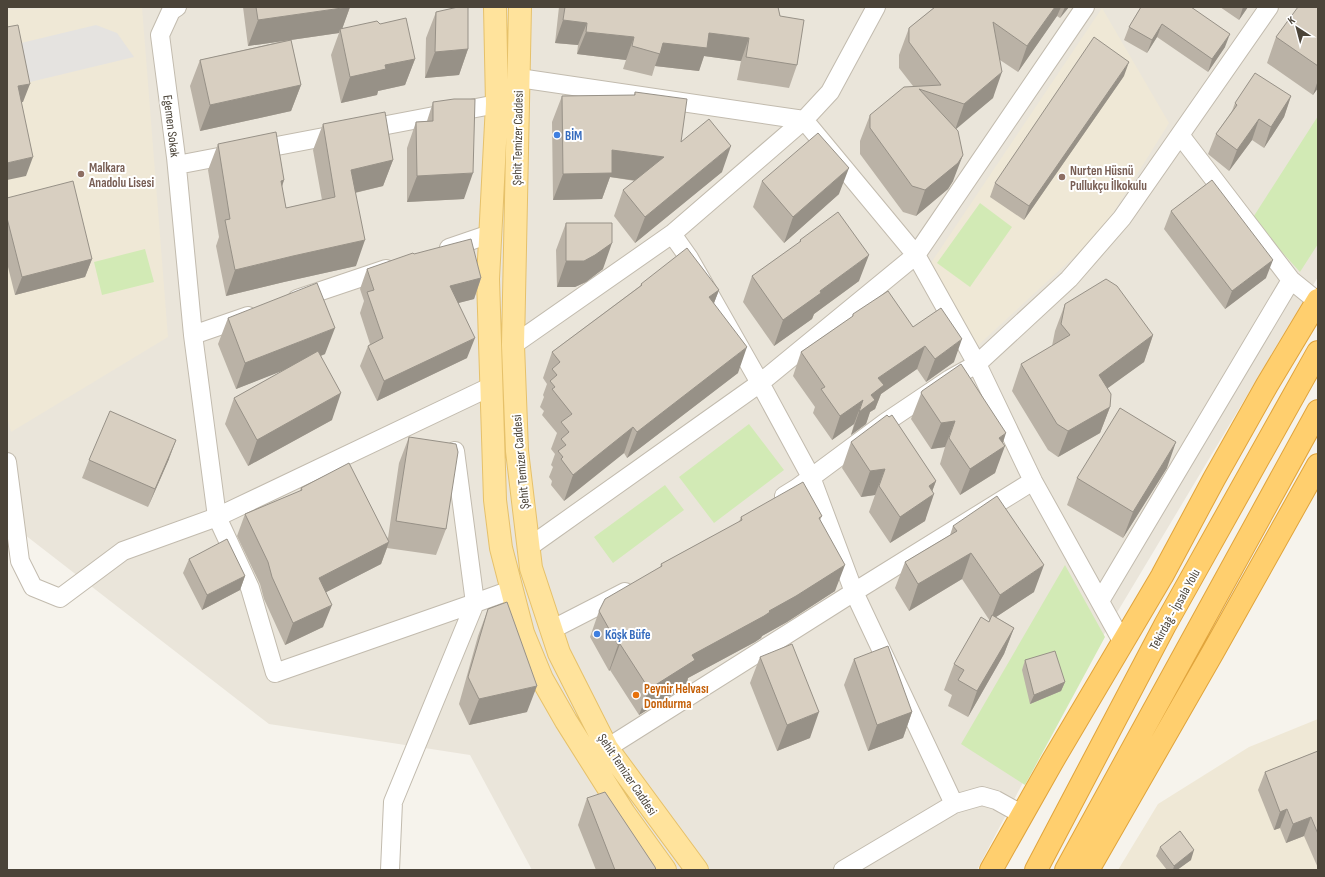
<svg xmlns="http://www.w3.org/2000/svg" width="1325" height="877" viewBox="0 0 1325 877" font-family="'Sofia Sans Condensed',sans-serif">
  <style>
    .residential { fill: #eae5da }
    .education { fill: #efe8d6 }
    .green { fill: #d2eab5 }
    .parking { fill: #e5e3e0 }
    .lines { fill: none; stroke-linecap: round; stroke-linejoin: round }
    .minor-casing { stroke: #c2bbae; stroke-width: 20 }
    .major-casing { stroke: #e6c16a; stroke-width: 24 }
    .highway-casing { stroke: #e0a43c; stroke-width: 24 }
    .minor { stroke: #fff; stroke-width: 18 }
    .major { stroke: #ffe39c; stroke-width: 22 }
    .highway { stroke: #ffcf6e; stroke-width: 22 }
    .wall { fill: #bab2a6 }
    .shaded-wall { fill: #979187 }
    .building { fill: #d8cfc1; stroke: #979187 }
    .shop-dot { fill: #3f7fe0; stroke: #fff; stroke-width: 1.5 }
    .education-dot { fill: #8d6e63; stroke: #fff; stroke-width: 1.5 }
    .food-dot { fill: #e8710a; stroke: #fff; stroke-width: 1.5 }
    .labels { text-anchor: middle; stroke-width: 4; stroke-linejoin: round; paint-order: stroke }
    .street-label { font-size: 13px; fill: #4b4439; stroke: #fff }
    .shop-label { font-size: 13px; font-weight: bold; fill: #366cbe; stroke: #fff; text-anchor: start }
    .education-label { font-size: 13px; font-weight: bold; fill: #785e54; stroke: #fff; text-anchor: start }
    .food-label { font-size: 13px; font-weight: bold; fill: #c56008; stroke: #fff; text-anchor: start }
  </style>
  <rect width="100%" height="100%" fill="#f6f3ec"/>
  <path class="residential" d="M7,7H1318V277L1079,676L977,870H532L470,755L269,724L7,521Z"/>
  <path class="education" d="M72,7H142L168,337L11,432L7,417V10Z
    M1102,8L1169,123L1101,232L974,349L929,266Z
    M1318,719V870H1118L1158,804L1249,747Z"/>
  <path class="green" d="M1318,116V244L1300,272L1252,219Z
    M980,203L1012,227L970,287L937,263Z
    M145,249L154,282L102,295L94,262Z
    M749,424L784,470L714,523L679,477Z
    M665,485L684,510L613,563L594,537Z
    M1065,565L1105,637L1025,785L961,744Z"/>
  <path class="parking" d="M96,25L117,33L134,57L26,83L17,44Z"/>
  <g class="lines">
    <g class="minor-casing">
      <path id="minor" d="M177,7L171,11L160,35L177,165L497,104
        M519,78L804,120L916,255L977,364L1033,481L1123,643
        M176,157L193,335L248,316
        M672,234L689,258L760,383L811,477L854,592L954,804
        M449,248L490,234
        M1291,280L1317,301
        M297,299L386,269
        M193,335L217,517L492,386
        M513,345L672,234L804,120L830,92L876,7
        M7,462L20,561L33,587L60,598L123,551L217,517L250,588L275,673L475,603L455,451
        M784,496L797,488L886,422L950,379L977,364L1069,279L1122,218L1269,7
        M529,547L760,383L916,255L1085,7
        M1100,601L1291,280L1180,135
        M551,630L625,592
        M607,748L854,592L1033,481
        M390,870L393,802L475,603L511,590
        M843,870L954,804L982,796L996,800L1023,815"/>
    </g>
    <g class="major-casing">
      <path id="major" d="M495,7L497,104L488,279L495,500L501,548L523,633L542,679L566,721L624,813L665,870
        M520,7L513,345L517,451L531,568L559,653L607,748L697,870"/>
    </g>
    <g class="highway-casing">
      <path id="highway" d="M991,870L1052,762L1162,576L1214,479L1267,385L1318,300
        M1036,870L1165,625L1318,352
        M1066,870L1318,411
        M1088,870L1213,652L1318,465"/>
    </g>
    <use href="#minor" class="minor"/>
    <use href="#major" class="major"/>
    <use href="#highway" class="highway"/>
  </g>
  <path class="wall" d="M243,7H350L342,29L415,59L405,85L378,91L377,95L341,103L331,55L339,33L291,40L301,85L291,111L200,131L190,86L200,60L283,41L248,46Z
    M559,7H778L780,16L797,65L789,88L737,80L741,61L704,56L699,71L655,66L652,76L623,69L626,60L577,54L578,45L555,43Z
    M935,7H1069L1060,18L1057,16L1018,72L1000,60L993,98L956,128L953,181L948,189L916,216L903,212L860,154V141L870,115L913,86L899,68V55L909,28Z
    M1141,7L1225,47L1208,72L1157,37L1147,53L1124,40L1129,27Z
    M1220,7H1248L1239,20Z
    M1318,7V88L1313,95L1267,63L1276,37Z
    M436,12L468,49L459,75L425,78L426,38Z
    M1124,76L1024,220L990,197L995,183Z
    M635,92L681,142L722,172L635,243L614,216L623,190L635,181L610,177L602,199L553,200L552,122L562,96L634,95Z
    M1291,96L1284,117L1264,148L1252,140L1229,171L1208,154L1216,134L1232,111L1235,103Z
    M433,102L464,199L407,202V148L416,122L427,121Z
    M323,124L393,160L383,186L355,193L356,266L284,282L226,296L216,246L219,237L208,170L218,144L284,180L282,187L286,208L322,200L313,150Z
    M762,181L839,194L784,243L753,207Z
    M7,198L92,259L85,277L15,295L7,263Z
    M1171,211L1266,278L1225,309L1164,229Z
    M566,223L603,269L586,282L575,287H557L556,250Z
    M800,240L859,281L814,314L812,319L774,346L743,302L752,276L799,243Z
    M414,254L481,278L474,299L458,303L467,358L377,401L360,366L368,346L370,344L360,313L364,301L360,289L367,269Z
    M641,284L719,290L714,303L738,373L627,458L624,453L564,501L551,485L552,481L549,477L553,467L551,465L555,454L551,449L557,433L542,415L544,411L540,407L544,397L543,395L547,384L543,378L552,352L640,286Z
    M1065,304L1153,335L1144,362L1107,388L1110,407L1100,433L1058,457L1048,450L1012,391L1021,364L1052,346L1055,331Z
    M853,314L913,327L954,362L926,382L917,369L881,394L875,409L870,412L866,424L851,435L854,424L832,440L813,413L815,407L793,376L801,352L852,317Z
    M228,318L325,354L321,356L332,420L248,466L225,424L234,398L286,369L236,389L218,344Z
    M922,391L1003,443L995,473L960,495L940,464L945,447L931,449L911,419Z
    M409,437L446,529L436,555L387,548L381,564L326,592L323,627L285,645L264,599L260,584L237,536L245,514L300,491L301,488L388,538L399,463Z
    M851,442L936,481L932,491L925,521L890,543L869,512L875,495L861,497L842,468Z
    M169,459L148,507L82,478L89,460Z
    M1167,468L1123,538L1067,505L1077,478Z
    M822,516L820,520L835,591L787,622L762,636L761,638L755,642L688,678L686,686L639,715L610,670L609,671L590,637L599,611L660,568L661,564L739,522L741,517Z
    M953,526L1034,592L996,617L1014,628L1004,654L968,717L948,706L952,695L944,690L954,664L990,621L962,579L909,611L895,588L905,562L950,535Z
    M189,559L245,576L240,590L202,610L183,573Z
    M488,609L527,712L469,725L459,704L478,636Z
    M760,657L810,738L777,751L750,683Z
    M854,659L912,712L903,738L868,751L844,685Z
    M1025,660L1065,682L1061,691L1030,704L1022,670Z
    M1318,751V868L1304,836L1286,843L1280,828L1274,830L1258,790L1265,772Z
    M587,798L656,870H596L578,825Z
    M1160,847L1191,860L1177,870H1167L1156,856Z"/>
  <path class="shaded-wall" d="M350,7L341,32L340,29L339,33L248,46L258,20Z
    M1055,7H1061L1057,16L1018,72L1027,46Z
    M1065,7H1069L1060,18Z
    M1243,7H1248L1239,20Z
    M563,20L587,23L578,45L555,43Z
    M1162,24L1157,37L1147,53L1152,40Z
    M586,32L634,37L626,60L577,54Z
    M709,33L749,38L741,61L704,56L699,71L655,66L663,43Z
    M1230,34L1225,47L1208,72L1212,59Z
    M468,49L459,75L425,78L435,52Z
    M415,59L405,85L378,91L377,95L341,103L350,77L385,65Z
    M1129,62L1124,76L1024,220L1029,206Z
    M1002,72L993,98L955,130L964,104Z
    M1318,80V88L1313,95Z
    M30,84L23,102L11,104L18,86Z
    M301,85L291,111L200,131L210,105Z
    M1291,96L1284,117L1264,148L1271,127Z
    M1259,119L1252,140L1229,171L1237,150Z
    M731,146L722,172L635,243L645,217Z
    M612,150L664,157L654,183L610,177L602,199L553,200L563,174Z
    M963,155L953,181L948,189L916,216L925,190Z
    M33,157L26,176L7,180V163Z
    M393,160L383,186L341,196L351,170Z
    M849,168L839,194L784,243L793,217Z
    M473,173L464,199L407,202L417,176Z
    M284,180L275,206L281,181Z
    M365,240L356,266L284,282L226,296L235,270L293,256Z
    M612,243L603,269L586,282L575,287H557L566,261Z
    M869,255L859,281L814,314L812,319L774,346L783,320L820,291Z
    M92,259L85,277L15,295L22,277Z
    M1273,260L1266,278L1225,309L1232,291Z
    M481,278L474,299L443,307L450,286Z
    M719,290L709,316V297Z
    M335,328L325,354L236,389L245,363Z
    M1153,335L1144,362L1090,401L1099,375Z
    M475,338L467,358L377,401L384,381Z
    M962,339L954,362L926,382L935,359Z
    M925,346L917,369L881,394L875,409L870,412L866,424L851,435L859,412L878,378Z
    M747,347L738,373L627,458L637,432Z
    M341,393L332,420L248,466L257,440Z
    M863,400L854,424L832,440L840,416Z
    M1110,407L1100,433L1058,457L1068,431Z
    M955,421L945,447L931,449L941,423Z
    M633,427L624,453L564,501L573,475Z
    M1006,433L1001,449L1005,446L995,473L960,495L970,469L999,438Z
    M176,440L169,459L148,507L155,489Z
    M1176,442L1167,468L1123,538L1133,512Z
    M885,469L875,495L861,497L870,471Z
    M936,481L930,497L934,494L925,521L890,543L900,517L929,486Z
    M389,542L381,564L311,600L319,578Z
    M971,553L962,579L909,611L918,584Z
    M845,565L835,591L787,622L762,636L761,638L755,642L688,678L686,686L639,715L649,689L692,655L769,611Z
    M1044,565L1034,592L990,621L1000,595Z
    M245,576L240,590L202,610L207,595Z
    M332,605L323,627L285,645L293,623Z
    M1014,628L1004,654L968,717L977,691Z
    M620,644L610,670L609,671L618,645Z
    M1065,682L1061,691L1030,704L1034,695Z
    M537,686L527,712L469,725L479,699Z
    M819,712L810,738L777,751L787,725Z
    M912,712L903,738L868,751L877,725Z
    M1287,809L1280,828L1274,830L1280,812Z
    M1311,817L1304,836L1286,843L1293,824Z
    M1194,850L1191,860L1177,870H1173L1174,866Z"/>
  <path class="building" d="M256,7H349L258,20Z
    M458,7H468V49L435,52L436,12Z
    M565,7H778L780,16L804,20L797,65L746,57L749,38L709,33L707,48L663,43L660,54L632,46L634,37L586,32L587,23L563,20Z
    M935,7H1055L1027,46L993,22L1002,72L964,104L919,89L958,131L963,155L958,163L925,190L912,186L870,128V115L904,87L941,85L909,42V28Z
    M1141,7H1191L1230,34L1212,59L1162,24L1152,40L1129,27Z
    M1298,7H1318V66L1276,37Z
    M406,18L415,59L385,65L386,69L350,77L340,29L377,21L380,24Z
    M18,25L30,84L18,86L33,157L7,163V27Z
    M1094,37L1129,62L1029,206L995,183Z
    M291,40L301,85L210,105L200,60Z
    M1255,73L1291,96L1271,127L1259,119L1237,150L1216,134L1237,105L1235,103Z
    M635,92L687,99L681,142L709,119L731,146L645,217L623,190L664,157L612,150V173L563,174L562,96L635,95Z
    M454,99H475L473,173L417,176L416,122L433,121V102Z
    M385,112L393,160L351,170L365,240L293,256L235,270L225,220L230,219L218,144L276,132L284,180L281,181L286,208L335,197L323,124Z
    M818,133L849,168L793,217L762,181Z
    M1212,180L1273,260L1232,291L1171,211Z
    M73,181L92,259L22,277L7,218V198Z
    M838,212L869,255L820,291L821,293L783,320L752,276L801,241L800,240Z
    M566,223H612V243L595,255L584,261H566Z
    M471,239L481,278L450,286L475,338L384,381L368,346L383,338L367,292L374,290L367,269L413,253L414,254Z
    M687,248L719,290L709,297L747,347L637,432L633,427L573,475L561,459L563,457L558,451L566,445L561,439L569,432L561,422L572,414L552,389L555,387L550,381L557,375L552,369L560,362L552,352L642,285L641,284Z
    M1106,279L1117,286L1153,335L1099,375L1111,394L1110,407L1068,431L1057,424L1021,364L1070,335L1061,324L1065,304Z
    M317,283L335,328L245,363L228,318Z
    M888,291L913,327L941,308L962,339L935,359L925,346L878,378L884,385L871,395L875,400L859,412L863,400L840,416L821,389L825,387L801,352L853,316V314Z
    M318,351L341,393L257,440L234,398Z
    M961,364L1006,433L999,438L1005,446L970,469L949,438L955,421L941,423L921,393L922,391Z
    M1120,408L1176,442L1133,512L1077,478Z
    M110,411L176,440L155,489L89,460Z
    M887,415L889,417L892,415L936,481L929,486L934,494L900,517L879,486L885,469L870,471L851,442Z
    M409,437L456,444L458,452L446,529L396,521Z
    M349,463L389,542L319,578L332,605L293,623L272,577L268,562L245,514L302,490L301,488Z
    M803,482L822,516L819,518L845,565L796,596L769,611L770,612L764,616L692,655L695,660L649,689L620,644L618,645L599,611L605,599L662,566L661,564L742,520L741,517Z
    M997,496L1044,565L1000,595L971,553L918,584L905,562L957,531L953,526Z
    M227,539L245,576L207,595L189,559Z
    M507,602L537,686L479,699L468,677L488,609Z
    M992,615L1014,628L977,691L958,680L964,670L954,664L981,617L989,622Z
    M792,644L819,712L787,725L760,657Z
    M888,646L912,712L877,725L854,659Z
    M1055,651L1065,682L1034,695L1025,660Z
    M1318,751V834L1311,817L1293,824L1287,809L1280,812L1265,772Z
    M605,792L655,867L656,870H615L587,798Z
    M1180,831L1194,850L1174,866L1160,847Z"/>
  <g class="shop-dot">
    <circle cx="557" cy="135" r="4"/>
    <circle cx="597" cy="634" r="4"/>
  </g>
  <g class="education-dot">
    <circle cx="81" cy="174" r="4"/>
    <circle cx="1062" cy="177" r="4"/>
  </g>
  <circle class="food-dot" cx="636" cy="695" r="4"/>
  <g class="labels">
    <g class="street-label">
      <text transform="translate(172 126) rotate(83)" y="5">Egemen Sokak</text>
      <text transform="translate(517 138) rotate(-89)" y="5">Şehit Temizer Caddesi</text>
      <text transform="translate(520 462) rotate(-95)" y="5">Şehit Temizer Caddesi</text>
      <text transform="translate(1174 609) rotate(-61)" y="5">Tekirdağ - İpsala Yolu</text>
      <text transform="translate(628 774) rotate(56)" y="5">Şehit Temizer Caddesi</text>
    </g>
    <g class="shop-label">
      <text x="565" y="140">BİM</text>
      <text x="605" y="639">Köşk Büfe</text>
    </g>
    <g class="education-label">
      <text x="89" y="172">Malkara<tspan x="89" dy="15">Anadolu Lisesi</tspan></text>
      <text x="1070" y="175">Nurten Hüsnü<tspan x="1070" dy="15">Pullukçu İlkokulu</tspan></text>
    </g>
    <g class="food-label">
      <text x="644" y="693">Peynir Helvası<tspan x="644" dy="15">Dondurma</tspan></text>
    </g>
  </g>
  <rect width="1325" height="877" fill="none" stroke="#4b4439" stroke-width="16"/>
  <g transform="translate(1297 28) rotate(324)" stroke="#ffffff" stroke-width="3" paint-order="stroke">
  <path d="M0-3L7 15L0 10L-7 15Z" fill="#4b4439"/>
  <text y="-6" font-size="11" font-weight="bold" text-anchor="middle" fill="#4b4439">K</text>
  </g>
</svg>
